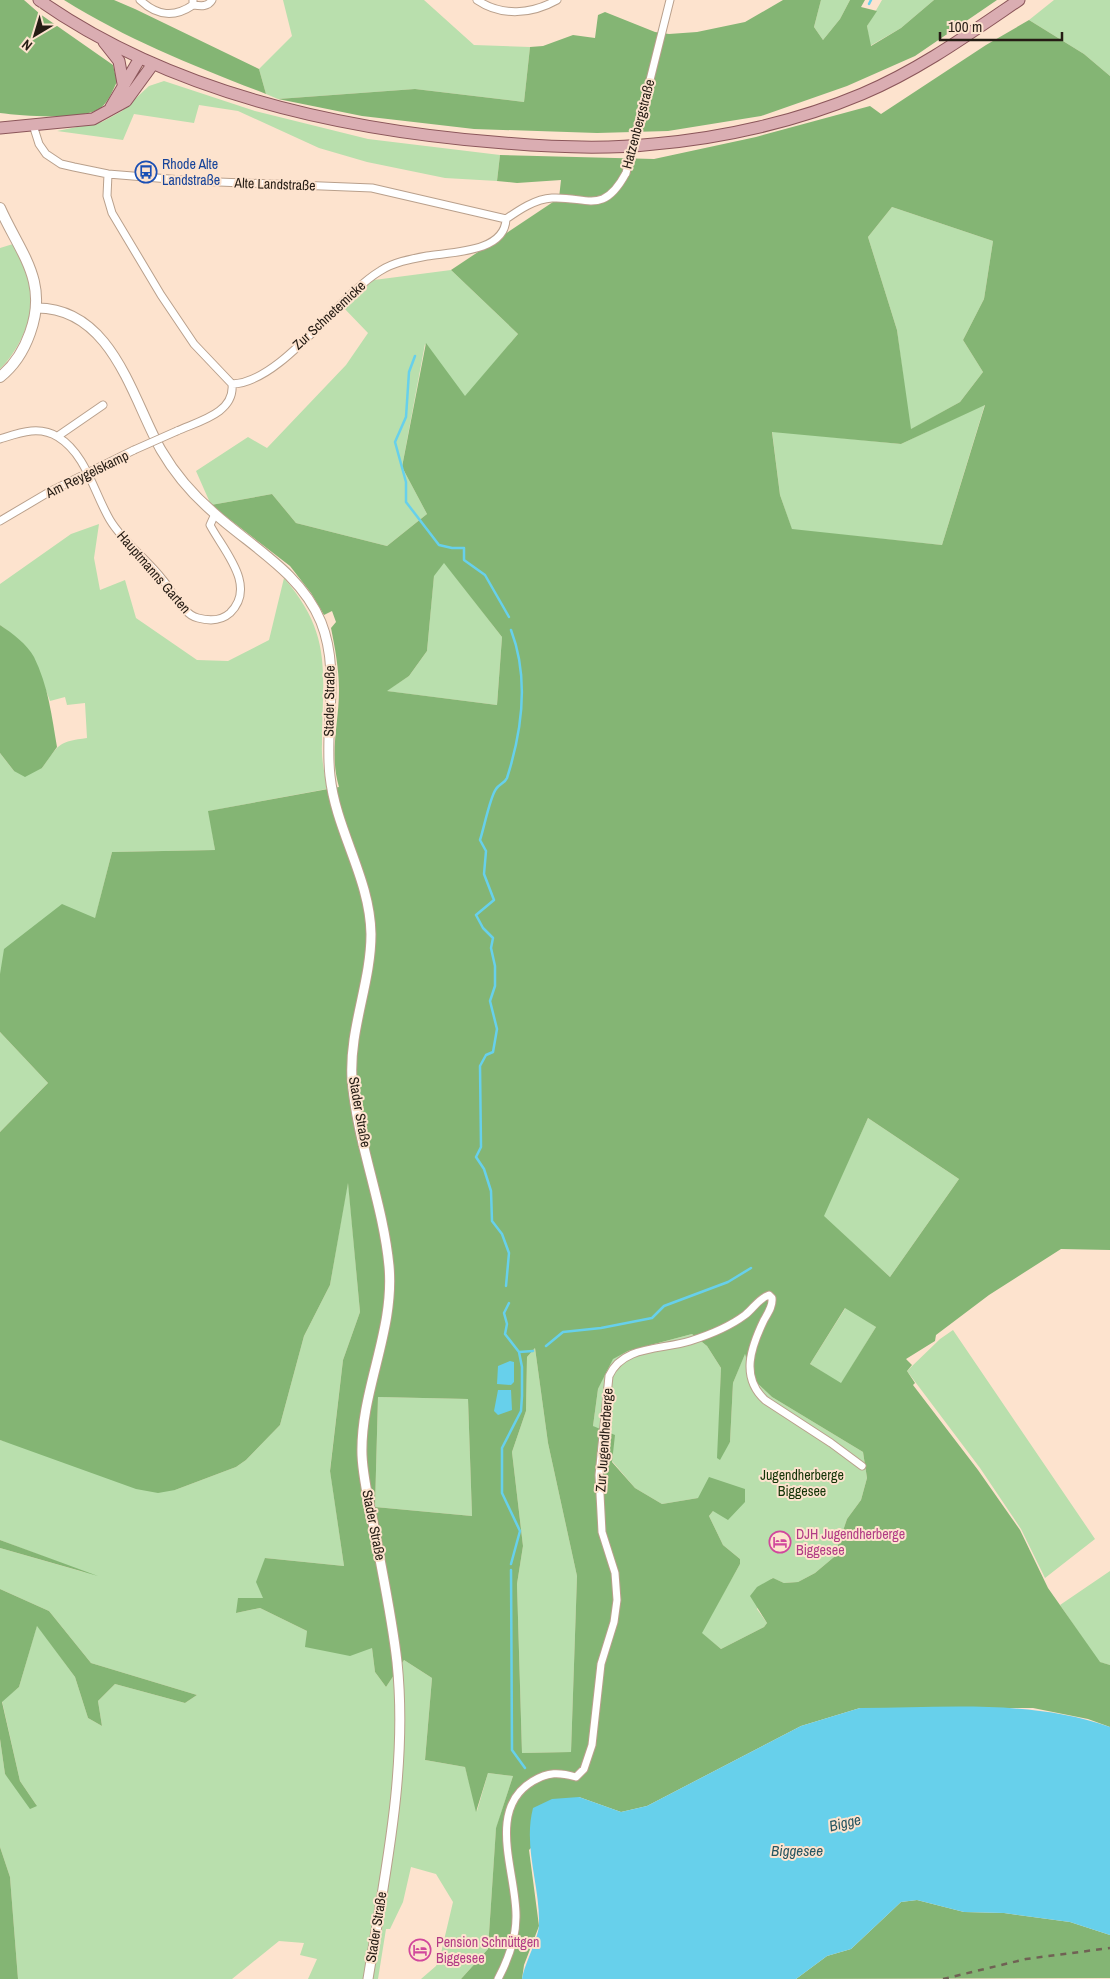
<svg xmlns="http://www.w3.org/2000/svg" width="1110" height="1979" viewBox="0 0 1110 1979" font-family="'Archivo Narrow',sans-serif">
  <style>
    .green { fill: #b9dfad }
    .forest { fill: #84b574; fill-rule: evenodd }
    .water { fill: #67d0eb }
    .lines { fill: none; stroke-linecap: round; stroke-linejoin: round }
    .stream { stroke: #67d0eb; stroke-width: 2.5 }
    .minor-casing { stroke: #b9a08c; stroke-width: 9 }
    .tertiary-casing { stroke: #b9a08c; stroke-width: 11 }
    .secondary-casing { stroke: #b9a08c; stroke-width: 12 }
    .primary-casing { stroke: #8b565a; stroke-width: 13 }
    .minor { stroke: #fff; stroke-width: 7 }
    .tertiary { stroke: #fff; stroke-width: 9 }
    .secondary { stroke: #fff; stroke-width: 10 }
    .primary { stroke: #daadb2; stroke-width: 11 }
    .rail { stroke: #706154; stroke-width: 2.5; stroke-dasharray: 6 6; stroke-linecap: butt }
    .minor-bridge-casing { stroke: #b9a08c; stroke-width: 9; stroke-linecap: butt }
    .minor-bridge { stroke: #fff; stroke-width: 7 }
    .labels { text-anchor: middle; stroke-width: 4; stroke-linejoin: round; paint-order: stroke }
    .street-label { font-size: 14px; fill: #251c14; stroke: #fde3ce }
    .transit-label { font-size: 14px; fill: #164399; stroke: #fde3ce; text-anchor: start }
    .park-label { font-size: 14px; fill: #133306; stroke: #fde3ce }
    .hotel-label { font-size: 14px; fill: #b23c85; stroke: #fde3ce; text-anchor: start }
    .water-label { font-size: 15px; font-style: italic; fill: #285661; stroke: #fde3ce }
  </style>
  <rect width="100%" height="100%" fill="#fde3ce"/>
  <path class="green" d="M283,0H424L474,45L530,47L524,102L415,89L278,99L266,94L259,69L292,36Z
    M821,0H850L840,19L823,40L814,27Z
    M882,0H934L901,28L870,46L867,26Z
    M1054,0H1110V76L1084,54L1029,20Z
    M164,81L255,111L368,139L500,155L497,181L445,178L367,162L319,148L238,111L199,105L194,123L134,114L123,140L57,131L102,122L122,111L149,86Z
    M892,207L993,241L984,299L963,340L983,372L960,402L910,430L897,330L868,237Z
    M13,244C19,256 25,267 29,280C38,311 21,348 0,369V248Z
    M451,270L518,334L465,397L425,344L402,467L427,514L387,546L296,523L272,494L211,505L196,471L248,437L267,448L346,365L368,333L342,306L374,280Z
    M985,404L942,545L792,530L780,495L772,431L901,444Z
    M99,524L94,558L100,590L125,580L136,618L197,660L228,661L269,640L284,578C334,636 322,674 322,744C321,759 325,775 327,789L209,811L215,850L112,852L95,919L0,974V753L14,771L42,768C59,744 58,742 87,738L85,703L67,705L65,697L50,701C36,664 34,650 0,625V584L71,534Z
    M444,562L502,637L497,705L386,691L409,676L427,651L434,575Z
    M0,1032L48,1083L0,1132Z
    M868,1118L959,1179L890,1277L823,1216Z
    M348,1180L360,1312L343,1360L330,1470L344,1566L265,1558L263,1599L236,1613L260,1608L307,1631L306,1647L372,1648L375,1672L386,1687L404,1660L432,1678L425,1760L465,1767L477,1811L488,1773L513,1776L496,1829L488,1949L461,1979H421L436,1966L441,1953L453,1902L436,1874L411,1867L403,1902L390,1929H386L378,1979H308L317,1959L300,1955L304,1943L279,1941L232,1979H18L10,1877L0,1847V1739L5,1774L37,1806L20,1781L2,1701L19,1687L37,1625L75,1677L88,1718L102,1726L98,1701L115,1684L185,1703L197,1695L91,1663L49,1611L0,1589V1548L87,1573L0,1540V1440L175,1490L236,1467L246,1460L280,1425L304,1336L330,1285Z
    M846,1307L876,1327L841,1384L810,1364Z
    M953,1330L1095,1539L1045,1578L1021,1529L980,1468L907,1371L940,1339Z
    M692,1334L707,1346L721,1368L718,1458L730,1442L733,1383L745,1353L754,1380L772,1397L863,1452L867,1478L861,1500L847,1519L834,1557L815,1573L798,1582L784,1583L772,1578L757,1609L767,1623L764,1627L721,1649L701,1633L740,1564V1559L723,1545L709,1516L713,1511L698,1498L662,1504L635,1488L612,1461L593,1426L598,1389L613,1358L628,1351Z
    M535,1348L548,1443L577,1576L571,1752L522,1753L517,1584L523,1546L512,1452L526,1411L527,1357Z
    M378,1397L468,1399L472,1516L375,1507Z
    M1110,1571V1665L1099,1662L1060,1605Z"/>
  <path class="forest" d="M0,0H24L40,14L113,65L117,82C112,91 108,105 97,110C77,120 23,116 0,113Z
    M64,0H114L135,9L259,69L266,94C194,66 130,41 64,0Z
    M783,0H821L814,27L823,40L840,19L850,0H865L861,7L877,11L867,26L871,46L901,28L934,0H997L915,56L847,86L761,116L668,131L597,133L474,129L362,116L278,99L415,89L524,102L530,47L543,46L573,35L595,38L598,15L605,12L655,32L669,34L697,32L745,22Z
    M1029,20L1084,54L1110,76V1250L1061,1249L989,1295L936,1335L935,1341L906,1359L912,1365L907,1371L915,1383L913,1385L978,1470L1020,1530L1048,1588L1100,1662L1110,1665V1727L1088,1719L1033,1708H860L801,1726L647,1806L621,1812L579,1797L529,1850L539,1926L524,1965L522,1979H461L488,1949L496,1828L513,1776L488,1773L476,1812L465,1767L425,1760L432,1678L404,1660L386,1687L375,1672L372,1648L350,1656L305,1647L307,1631L260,1608L236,1613L238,1598H263L256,1582L265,1558L344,1566L330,1471L343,1360L360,1312L348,1183L330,1285L304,1336L280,1425L246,1460L236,1467L175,1490L158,1493L136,1489L0,1440V1132L48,1083L0,1032V974L4,949L62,904L95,918L112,852L215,850L208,811L339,787C329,753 339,724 339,690C339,669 335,648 331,628L336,622L332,611L324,615L311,593L290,566L211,505L272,494L296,523L387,546L427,514L402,467L426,343L465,396L518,334L451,270L559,198L561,180L517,183L497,181L500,155L654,159L756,137L870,106L881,114L986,45ZM892,207L993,241L984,299L963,340L983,372L960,402L911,429L897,330L868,237ZM985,405L942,545L792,529L780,495L772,432L901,444ZM444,563L502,637L497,705L387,691L409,676L427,651L434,576ZM868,1118L959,1179L890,1277L824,1216ZM845,1308L876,1327L841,1383L810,1364ZM692,1334L707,1346L721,1368L717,1458L720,1460L730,1442L733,1383L745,1354L754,1380L772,1397L863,1452L867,1478L861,1500L847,1519L834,1557L815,1573L798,1582L784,1583L773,1578L757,1587L750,1596L767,1623L764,1627L721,1649L702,1633L740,1564V1559L723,1545L709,1516L713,1511L728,1520L745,1502V1489L709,1477L698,1498L662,1504L635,1488L612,1462L615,1435L593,1426L598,1389L613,1359L628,1351ZM535,1348L548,1443L577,1576L571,1752L522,1753L517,1584L523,1546L512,1452L526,1411L527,1357ZM378,1397L468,1399L472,1516L375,1507Z
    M0,625C12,633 27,644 34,657C48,685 52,717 57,747L42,768L25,777L14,771L0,753Z
    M0,1540L98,1576L0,1548Z
    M0,1589L49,1611L91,1663L197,1695L185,1703L115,1684L98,1701L102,1726L88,1718L75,1677L37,1626L19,1687L2,1702L20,1781L37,1806L30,1809L5,1774L0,1739Z
    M0,1847L10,1877L18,1979H0Z
    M917,1900L964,1912L1004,1913L1070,1922L1110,1935V1978L796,1979L827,1956L851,1949L901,1902Z"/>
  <path class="water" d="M510,1361L514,1362V1382L511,1385L497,1384L498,1366Z
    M498,1390H511L512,1410L498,1415L494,1411Z
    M860,1708C943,1708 1031,1699 1110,1727V1935L1070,1922L1004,1913L964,1912L917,1900L901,1902L851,1949L827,1956L796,1979H522C525,1962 539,1938 539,1924C540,1885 523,1847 533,1808L552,1799L579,1797L621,1812L647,1806L801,1726Z"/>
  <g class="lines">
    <path class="stream" d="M869,4L871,0
      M415,356L409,372L406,417L395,442L406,482V502L439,545L452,548H464V560L485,575L509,617
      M506,1286L509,1253L502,1234L492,1221L491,1191L484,1169L476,1157L481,1147L480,1066L486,1055L493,1052L497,1029L490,1001L495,986V966L491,948L493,938L483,928L476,915L494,900L484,874L486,851L480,840C484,828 490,797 496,789C499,784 505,783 507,778C522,731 529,677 511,630
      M509,1303L504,1313L507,1324L505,1334L519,1352L522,1367V1396L521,1411L502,1448V1493L520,1531L511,1564
      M546,1346L563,1332L601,1328L652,1318L664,1306L728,1282L751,1268
      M519,1352L533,1351
      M511,1570L512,1750L525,1768"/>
    <g class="minor-casing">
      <path id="minor" d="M140,0C157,16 174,18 193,5V0
        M477,0C502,17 532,14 557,0
        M193,5C201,6 208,7 212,0
        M640,120L670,0
        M33,125L39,144L46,154L61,164L74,167L108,174L194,181L372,188L506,219
        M108,174L107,196L112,213L161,295L194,344L232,384C235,413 199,421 177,431
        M506,219C519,210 535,199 552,198C587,196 603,216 626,173
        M232,384C281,383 337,297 380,271C394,262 411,259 427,256C450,252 505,253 506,219
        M58,436L103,405
        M0,439C19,433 39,425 58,437C86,454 94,493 110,520C123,542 147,559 163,580C173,592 182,614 198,618C209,621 221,621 230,613C258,586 223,550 210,525L215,514
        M0,521L49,492L134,450
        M498,1979C508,1960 516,1938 516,1917C517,1874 485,1809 533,1781C548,1772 559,1772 576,1777L584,1769L592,1745L601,1664L614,1622L617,1600L615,1573L602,1532L599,1475L609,1376C623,1345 662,1350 690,1341C709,1335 729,1327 745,1315C753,1309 759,1298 769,1295L772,1298C773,1306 768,1313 764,1320C751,1347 740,1377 765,1400L831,1443L862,1466"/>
    </g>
    <g class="tertiary-casing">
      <path id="tertiary" d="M37,308C112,308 132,398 161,450C175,474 193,495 214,513C252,547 301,573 321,622C341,672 324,725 330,776C336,831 370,878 371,934C371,983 349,1029 352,1079C357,1142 383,1203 389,1266C395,1331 360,1391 362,1455C363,1479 369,1503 374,1527C382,1572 392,1617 397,1662C408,1768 385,1874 368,1979"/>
    </g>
    <g class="secondary-casing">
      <path id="secondary" d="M0,208C20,253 49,281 30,333C24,350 14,366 0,377"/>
    </g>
    <g class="primary-casing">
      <path id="primary" d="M39,0C170,92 335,129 493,142C546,147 601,150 654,144C724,138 798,121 862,94C919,70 969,34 1019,0
        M104,42L119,61L124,89
        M111,107L140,58
        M0,128L93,119L126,101L153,64"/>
    </g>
    <use href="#minor" class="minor"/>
    <use href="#tertiary" class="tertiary"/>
    <use href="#secondary" class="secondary"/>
    <use href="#primary" class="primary"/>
    <path class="rail" d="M943,1979L1026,1959L1110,1948"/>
    <g class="minor-bridge-casing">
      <path id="minor-bridge" d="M626,173L640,120
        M134,450L177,431"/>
    </g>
    <use href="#minor-bridge" class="minor-bridge"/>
  </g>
  <defs>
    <g id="bus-ring" transform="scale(1.125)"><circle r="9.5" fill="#fde3ce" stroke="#1a4fb4" stroke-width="1.5"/><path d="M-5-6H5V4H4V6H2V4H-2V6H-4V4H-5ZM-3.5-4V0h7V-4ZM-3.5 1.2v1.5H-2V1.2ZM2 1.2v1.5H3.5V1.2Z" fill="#1a4fb4"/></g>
    <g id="hotel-ring" transform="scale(1.125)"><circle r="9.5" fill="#fde3ce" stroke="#d1479c" stroke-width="1.5"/><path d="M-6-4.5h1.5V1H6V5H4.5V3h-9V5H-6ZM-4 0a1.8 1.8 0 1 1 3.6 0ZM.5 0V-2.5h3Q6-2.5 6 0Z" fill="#d1479c"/></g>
  </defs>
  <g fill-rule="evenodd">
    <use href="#bus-ring" x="146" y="172"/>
    <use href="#hotel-ring" x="780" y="1542"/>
    <use href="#hotel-ring" x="420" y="1950"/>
  </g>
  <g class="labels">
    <g class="street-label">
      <text transform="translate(638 124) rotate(-75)" y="5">Hatzenbergstraße</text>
      <text transform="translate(275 184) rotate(2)" y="5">Alte Landstraße</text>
      <text transform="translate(329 315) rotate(-43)" y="5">Zur Schnetemicke</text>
      <text transform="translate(87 474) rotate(-26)" y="5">Am Reygelskamp</text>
      <text transform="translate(154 572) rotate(49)" y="5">Hauptmanns Garten</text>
      <text transform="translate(329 701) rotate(-89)" y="5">Stader Straße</text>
      <text transform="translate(360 1112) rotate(80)" y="5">Stader Straße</text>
      <text transform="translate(604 1440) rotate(-86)" y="5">Zur Jugendherberge</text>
      <text transform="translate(374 1525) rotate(79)" y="5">Stader Straße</text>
      <text transform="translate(376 1927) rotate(-81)" y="5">Stader Straße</text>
    </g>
    <g class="transit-label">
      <text x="162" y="169">Rhode Alte<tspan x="162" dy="16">Landstraße</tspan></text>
    </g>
    <g class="park-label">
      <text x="802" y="1480">Jugendherberge<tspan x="802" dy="16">Biggesee</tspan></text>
    </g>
    <g class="hotel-label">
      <text x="796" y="1539">DJH Jugendherberge<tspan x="796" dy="16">Biggesee</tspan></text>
      <text x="436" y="1947">Pension Schnüttgen<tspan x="436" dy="16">Biggesee</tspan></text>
    </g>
    <g class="water-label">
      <text transform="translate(845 1823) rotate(-13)" y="5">Bigge</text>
      <text x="797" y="1856">Biggesee</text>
    </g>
  </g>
  <g transform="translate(35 35) rotate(218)" stroke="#fde3ce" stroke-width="4" paint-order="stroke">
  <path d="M0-4L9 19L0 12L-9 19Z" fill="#251c14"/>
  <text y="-8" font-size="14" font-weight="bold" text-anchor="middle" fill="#251c14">N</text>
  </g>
  <path d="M940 32v8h122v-8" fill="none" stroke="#251c14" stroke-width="2.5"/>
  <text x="948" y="32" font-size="15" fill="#251c14" stroke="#fde3ce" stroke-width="4" paint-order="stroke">100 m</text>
</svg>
